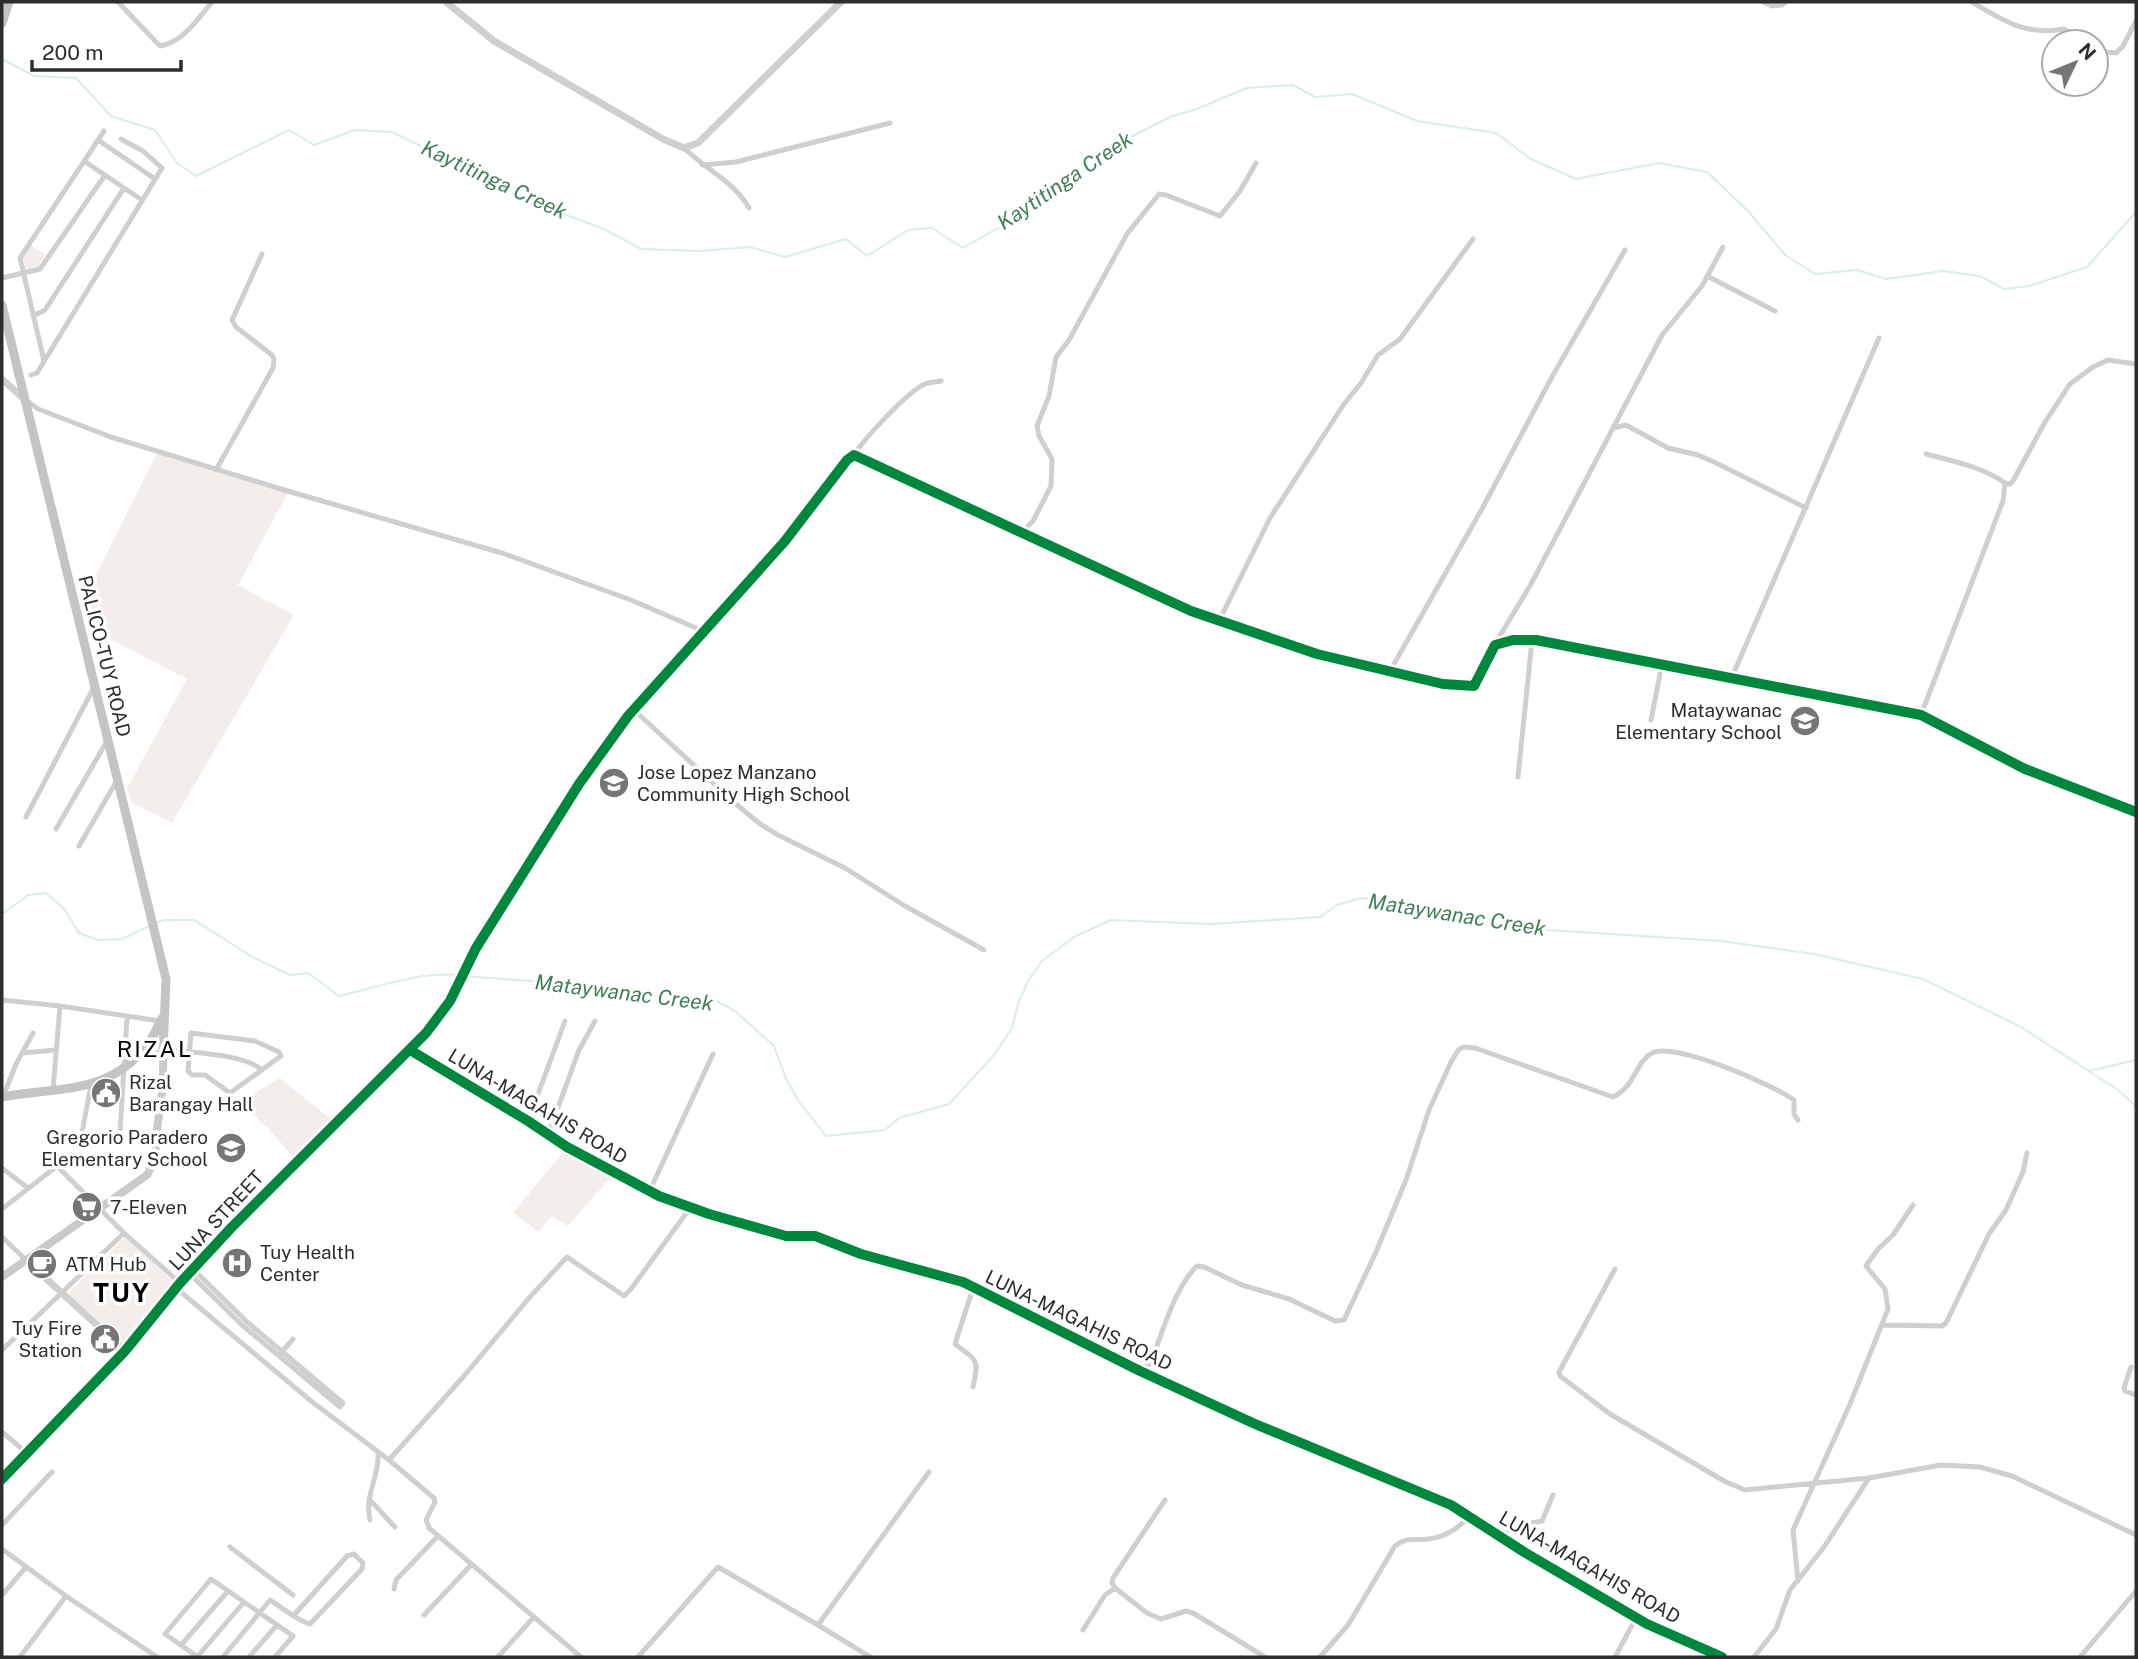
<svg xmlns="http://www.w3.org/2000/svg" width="2138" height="1659" viewBox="0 0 2138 1659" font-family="'Public Sans',sans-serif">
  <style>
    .green { fill: #f3eeec }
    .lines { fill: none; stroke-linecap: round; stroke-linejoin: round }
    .stream { stroke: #daeee1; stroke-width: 2 }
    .minor { stroke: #cfcfcf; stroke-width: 5 }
    .tertiary { stroke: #cfcfcf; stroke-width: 7 }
    .secondary { stroke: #cacaca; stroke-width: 8 }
    .primary { stroke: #c4c4c4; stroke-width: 9 }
    .cycleway-casing { stroke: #fff; stroke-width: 15 }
    .cycleway { stroke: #00873e; stroke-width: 10 }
    .labels { text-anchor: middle; stroke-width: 7; stroke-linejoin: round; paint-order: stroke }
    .street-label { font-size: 19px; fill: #2d2d2d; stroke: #fff }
    .poi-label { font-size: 19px; fill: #2d2d2d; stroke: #fff; text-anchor: start }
    .water-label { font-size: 21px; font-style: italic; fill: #408056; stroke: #fff }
    .quarter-label { font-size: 23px; letter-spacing: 2px; fill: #000; stroke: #fff }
    .district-label { font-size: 26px; font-weight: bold; letter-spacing: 2px; fill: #000; stroke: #fff }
  </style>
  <rect width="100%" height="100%" fill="#fff"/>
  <path class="green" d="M31,245L46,255L38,266L26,269L23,258Z
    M158,451L288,493L238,585L294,615L172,823L132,803L127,788L187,679L89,628L82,603Z
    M280,1078L332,1120L294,1158L268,1128L239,1102Z
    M564,1151L611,1177L568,1226L552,1216L539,1232L513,1213Z
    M125,1237L176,1284L124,1347L67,1294Z"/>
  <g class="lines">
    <path class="stream" d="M2,59L34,76L76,78L111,116L155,130L177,163L196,176L289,130L314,145L355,130L392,132L547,208L604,229L641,249L699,251L750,247L785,257L846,239L867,256L908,230L932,228L963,248L1012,220L1079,176L1117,144L1172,116L1194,110L1247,88L1293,85L1315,97L1352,94L1417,121L1496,133L1531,159L1576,179L1659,163L1707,172L1748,211L1785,255L1815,274L1857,270L1886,279L1943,271L1980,276L2004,289L2029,286L2087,267L2136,212
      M2,912H5L28,895L46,893L64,909L79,933L98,940L122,939L149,926
      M157,923L163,920H194L254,958L290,975L308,973L339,996C379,987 417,972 458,975
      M464,976L531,981L644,996L715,1000L735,1011L774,1046L786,1079L798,1100L826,1136L885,1130L899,1118L949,1104L995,1054L1012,1028L1018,1004L1028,981L1042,961L1074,937L1111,920L1210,924L1320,917L1337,905L1361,898L1394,900L1431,911L1531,929L1721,941L1814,954L1923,979L2021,1027L2118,1090L2136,1106
      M2089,1071L2136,1060"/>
    <path class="minor" d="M118,2L160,46C183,42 197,20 212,2
      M1763,2L1772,6L1782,5L1786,2
      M1972,2C2004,21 2026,36 2064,29L2087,42
      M2096,47L2106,52L2116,53L2123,46L2136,21
      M98,140L155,179
      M684,148C704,168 735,182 749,208
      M84,161L142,200
      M702,165L736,162L890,123
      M1707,276L1775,311
      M2,278L40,269L105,175
      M33,316L45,310L124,188
      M44,361L20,258L104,131
      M31,375L37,373L162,168L143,151L121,139
      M26,400L38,409L111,437L291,492L502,553L631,600L703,631
      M1614,428L1626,425L1668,448L1698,455L1714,462L1806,508
      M854,455C864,439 908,391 925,384C930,382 936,382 941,381
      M216,470L273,368L274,359L272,355L236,327L232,320L262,254
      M2005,483L2010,484L2013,481L2045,422L2070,384L2093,367L2108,360L2136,364
      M1022,532L1033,521L1051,486L1052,459L1039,436L1037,426L1049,396L1056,357L1069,340L1127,234L1159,194L1166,195L1220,216L1240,191L1256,163
      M1219,621L1270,518L1344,404L1361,383L1378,355L1400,339L1473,239
      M1495,644L1531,584L1662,335L1702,286L1723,247
      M1390,671L1483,507L1553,375L1625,250
      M1732,677L1879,338
      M634,710L736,804L760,824L778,835L845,868L905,906L984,950
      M1921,715L2003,501L2005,483C1983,467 1952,461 1926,454
      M1651,720L1662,664
      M1518,777L1532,640
      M26,817L94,687
      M56,829L107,741
      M79,846L116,782
      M2,1000L60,1006L160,1021
      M191,1033L255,1041L279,1052L281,1056L230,1093L205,1075H192L188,1071Z
      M163,1049C189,1053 243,1053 262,1070
      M410,1050L528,1121L567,1147L659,1196L709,1214L786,1236H815L861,1254L963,1282L1140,1371L1255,1424L1451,1505L1524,1552L1647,1624L1722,1657
      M22,1053L56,1050
      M53,1090L60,1006
      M3,1097L16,1064L33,1033
      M528,1121L565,1021
      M120,1132L127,1017
      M548,1135L579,1050L595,1021
      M81,1138L91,1085
      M2,1168L28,1188
      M650,1190L713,1054
      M2,1209L57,1166L124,1233L180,1283
      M2,1237L26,1260
      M1615,1269L1559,1372L1560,1376L1610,1414L1724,1481L1745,1490L1869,1478L1941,1465L1980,1467L2012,1476L2136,1535
      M189,1273L242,1325L340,1407L343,1403L246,1321L193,1269
      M176,1288L311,1401L389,1460L464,1376L529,1298L567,1257L624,1296L631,1289L690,1208
      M1883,1325L1942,1326L1946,1323L1989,1234L2006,1210L2023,1172L2027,1153
      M2,1350L124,1233
      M281,1353L293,1339
      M2131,1367L2124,1388L2125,1391L2136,1395
      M1140,1371L1150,1364C1162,1335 1174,1288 1197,1266L1204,1267L1242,1285L1289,1299L1335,1321L1344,1320L1376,1252L1406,1180L1429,1110L1451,1062L1459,1049L1464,1047L1475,1048L1613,1097C1636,1086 1635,1062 1652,1053C1673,1041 1774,1085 1794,1100V1114L1798,1120
      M973,1387C979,1358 978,1362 955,1344L973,1288
      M2,1432L27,1453
      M389,1460L434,1498L435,1502L426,1520L429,1528L581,1657
      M369,1499L395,1527
      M370,1520C364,1494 380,1477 378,1452
      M2,1525L52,1472
      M1499,1536L1521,1525L1542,1521L1553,1495
      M230,1547L293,1595
      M2,1549L66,1596L157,1657
      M1798,1581L1793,1530L1850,1404L1888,1309L1885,1289L1866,1266L1878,1249L1893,1235L1913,1205
      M1115,1588L1112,1583L1113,1578L1165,1500
      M394,1589L396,1580L438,1536
      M2,1595L26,1567
      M424,1615L471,1565
      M818,1625L870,1657
      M1083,1630L1105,1595L1115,1588L1147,1613L1161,1619L1186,1611L1193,1613L1265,1657
      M181,1645L228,1591
      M20,1657L66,1596
      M197,1657L244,1602
      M198,1657L165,1634L211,1579L293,1636L275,1657
      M223,1657L270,1600C283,1608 296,1620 310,1624L362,1569L363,1563L354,1554L347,1556L293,1616
      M249,1657L277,1625
      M498,1657L533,1618
      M638,1657L718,1567L818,1625L929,1472
      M1320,1657L1348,1625L1395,1546C1407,1536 1415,1541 1429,1539C1445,1537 1459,1528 1469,1516
      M1615,1657L1636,1618
      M1754,1657L1776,1629L1790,1590L1824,1547L1869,1478
      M2080,1657L2136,1591"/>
    <path class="tertiary" d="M446,2L494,41L663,139L684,148L698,143L841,2
      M2,379L24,399
      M26,1260L125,1351
      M2,1479L125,1351L180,1283L231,1228L426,1033L450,1001L476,948L579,784L628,716L785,541L847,460L854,455L1191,611L1317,654L1443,684L1474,686L1495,645L1513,640H1536L1921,715L2025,769L2136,812"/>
    <path class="secondary" d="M2,1277L147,1175C158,1158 155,1140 158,1122C162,1098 164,1075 163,1051"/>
    <path class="primary" d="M2,23L9,2
      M2,305L166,979L163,1051L159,1055L151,1056L147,1052V1046
      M2,1097C59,1086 108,1096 147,1045C154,1037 157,1026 163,1017"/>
    <g class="cycleway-casing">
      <path id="cycleway" d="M410,1050L528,1121L567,1147L659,1196L709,1214L786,1236H815L861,1254L963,1282L1140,1371L1255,1424L1451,1505L1524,1552L1647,1624L1722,1657
        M2,1479L125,1351L180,1283L231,1228L426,1033L450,1001L476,948L579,784L628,716L785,541L847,460L854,455L1191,611L1317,654L1443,684L1474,686L1495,645L1513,640H1536L1921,715L2025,769L2136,812"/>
    </g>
    <use href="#cycleway" class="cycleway"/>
  </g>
  <defs>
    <g id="school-disc" transform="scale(1.575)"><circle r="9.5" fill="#767676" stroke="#fff"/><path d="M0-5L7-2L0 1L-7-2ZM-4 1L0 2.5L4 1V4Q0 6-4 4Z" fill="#fff"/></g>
    <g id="civic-disc" transform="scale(1.575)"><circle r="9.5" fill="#767676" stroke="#fff"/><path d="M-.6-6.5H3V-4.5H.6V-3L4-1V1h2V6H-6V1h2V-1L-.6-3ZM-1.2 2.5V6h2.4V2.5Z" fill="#fff"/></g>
    <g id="supermarket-disc" transform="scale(1.575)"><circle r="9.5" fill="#767676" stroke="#fff"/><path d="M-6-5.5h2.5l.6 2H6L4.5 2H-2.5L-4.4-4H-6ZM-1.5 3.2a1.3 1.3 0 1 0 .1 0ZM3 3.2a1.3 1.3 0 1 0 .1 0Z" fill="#fff"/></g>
    <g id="hospital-disc" transform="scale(1.575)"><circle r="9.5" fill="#767676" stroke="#fff"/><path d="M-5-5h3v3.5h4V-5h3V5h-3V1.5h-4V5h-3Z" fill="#fff"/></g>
    <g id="cafe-disc" transform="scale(1.575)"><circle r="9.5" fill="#767676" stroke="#fff"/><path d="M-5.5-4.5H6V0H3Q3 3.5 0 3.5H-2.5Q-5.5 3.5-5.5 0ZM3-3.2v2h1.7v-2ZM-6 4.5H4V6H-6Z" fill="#fff"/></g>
  </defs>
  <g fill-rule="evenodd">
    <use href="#school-disc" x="1805" y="721"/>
    <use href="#school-disc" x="614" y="783"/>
    <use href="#civic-disc" x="106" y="1093"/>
    <use href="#school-disc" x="231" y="1148"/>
    <use href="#supermarket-disc" x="87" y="1207"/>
    <use href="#hospital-disc" x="237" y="1263"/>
    <use href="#cafe-disc" x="42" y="1264"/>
    <use href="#civic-disc" x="105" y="1339"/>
  </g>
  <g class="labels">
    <g class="street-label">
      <text transform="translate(105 656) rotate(76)" y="7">PALICO-TUY ROAD</text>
      <text transform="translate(538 1106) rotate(31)" y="7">LUNA-MAGAHIS ROAD</text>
      <text transform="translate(216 1220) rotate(-47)" y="7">LUNA STREET</text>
      <text transform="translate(1079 1320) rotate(26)" y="7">LUNA-MAGAHIS ROAD</text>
      <text transform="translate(1590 1567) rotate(30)" y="7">LUNA-MAGAHIS ROAD</text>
    </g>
    <g class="poi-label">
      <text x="1782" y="717" text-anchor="end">Mataywanac<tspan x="1782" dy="22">Elementary School</tspan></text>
      <text x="637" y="779">Jose Lopez Manzano<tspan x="637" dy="22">Community High School</tspan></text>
      <text x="129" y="1089">Rizal<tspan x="129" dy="22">Barangay Hall</tspan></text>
      <text x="208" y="1144" text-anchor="end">Gregorio Paradero<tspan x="208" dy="22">Elementary School</tspan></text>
      <text x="110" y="1214">7-Eleven</text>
      <text x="260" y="1259">Tuy Health<tspan x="260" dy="22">Center</tspan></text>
      <text x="65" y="1271">ATM Hub</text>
      <text x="82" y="1335" text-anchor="end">Tuy Fire<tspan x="82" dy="22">Station</tspan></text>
    </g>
    <g class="water-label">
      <text transform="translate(494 180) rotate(25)" y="7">Kaytitinga Creek</text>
      <text transform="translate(1065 181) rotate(-34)" y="7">Kaytitinga Creek</text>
      <text transform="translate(1457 915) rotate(9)" y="7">Mataywanac Creek</text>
      <text transform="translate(624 993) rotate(7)" y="7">Mataywanac Creek</text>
    </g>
    <g class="quarter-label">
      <text x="155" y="1057">RIZAL</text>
    </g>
    <g class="district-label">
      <text x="122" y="1302">TUY</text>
    </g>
  </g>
  <rect width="2138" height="1659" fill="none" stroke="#2d2d2d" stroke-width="7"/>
  <g transform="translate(2075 63) rotate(47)"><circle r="33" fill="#ffffff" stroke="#ababab" stroke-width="2"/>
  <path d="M0-5L12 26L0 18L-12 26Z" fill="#767676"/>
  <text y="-10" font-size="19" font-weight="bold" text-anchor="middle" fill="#2d2d2d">N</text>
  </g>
  <path d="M32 60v10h149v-10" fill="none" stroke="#2d2d2d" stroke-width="3.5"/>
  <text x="42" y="60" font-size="21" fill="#2d2d2d" stroke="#ffffff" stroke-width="5" paint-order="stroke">200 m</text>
</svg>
